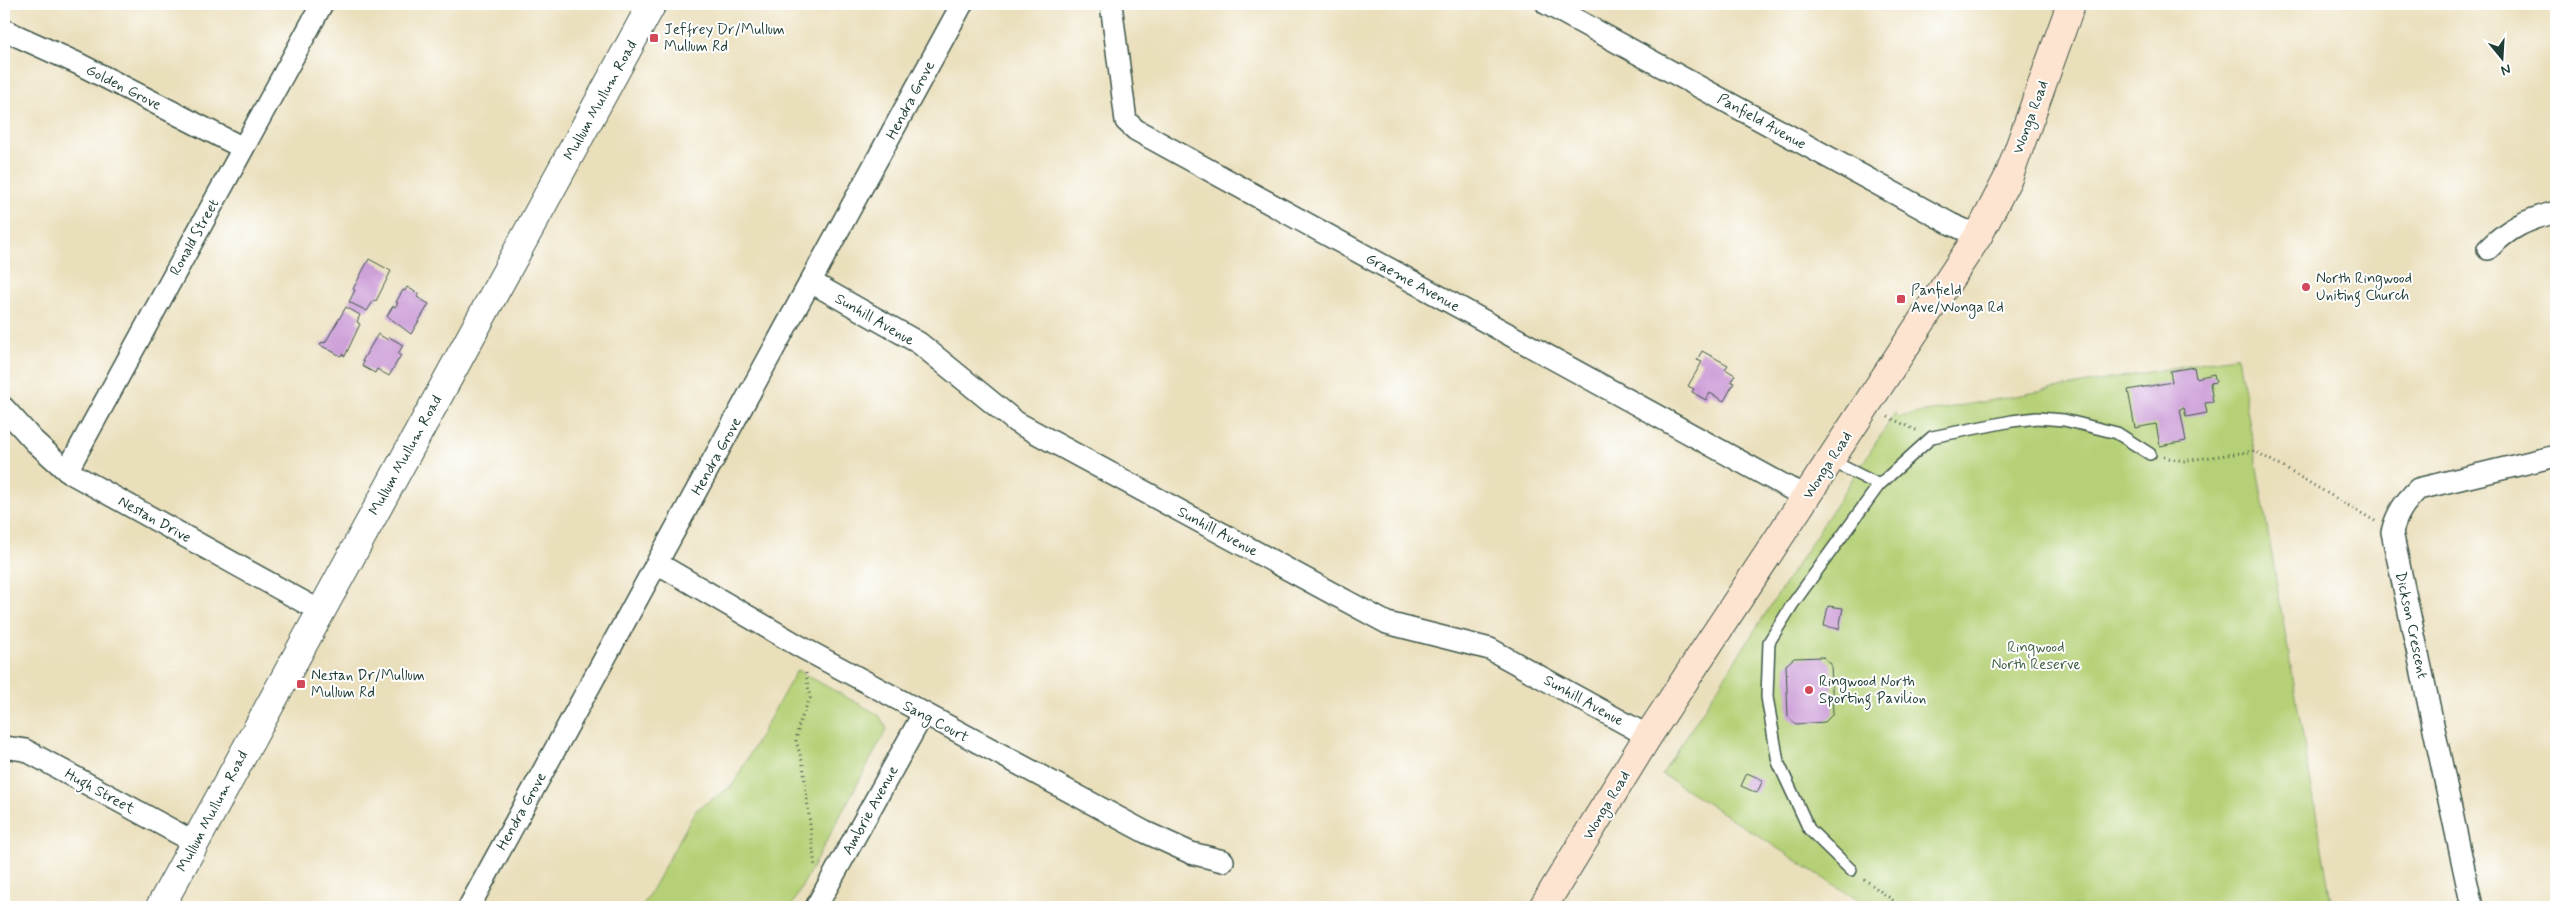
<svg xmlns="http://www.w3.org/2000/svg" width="2560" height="911" viewBox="0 0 2560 911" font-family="Mynerve,sans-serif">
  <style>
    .green { fill: #b5d076; stroke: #6a8655 }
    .building { fill: #c590d2 }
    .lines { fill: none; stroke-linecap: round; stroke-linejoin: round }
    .service-casing { stroke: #3d5548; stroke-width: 14 }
    .minor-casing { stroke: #3d5548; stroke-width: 24 }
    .tertiary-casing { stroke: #3d5548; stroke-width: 30 }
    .secondary-casing { stroke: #3d5548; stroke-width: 30 }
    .path { stroke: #3d5548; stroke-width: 3; stroke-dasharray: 1 4; stroke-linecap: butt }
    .service { stroke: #fff; stroke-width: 11 }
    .minor { stroke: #fff; stroke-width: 21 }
    .tertiary { stroke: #fff; stroke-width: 28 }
    .secondary { stroke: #fde4d0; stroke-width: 28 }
    .poi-dot { fill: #d1495b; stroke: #fff; stroke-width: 2 }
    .labels { text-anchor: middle; stroke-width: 4; stroke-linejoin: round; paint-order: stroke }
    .poi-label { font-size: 15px; fill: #1f3d34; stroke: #fff; text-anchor: start }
    .street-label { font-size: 15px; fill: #1f3d34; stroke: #fff }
    .park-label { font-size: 15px; fill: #446244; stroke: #fff }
  </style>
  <rect width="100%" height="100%" fill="#fff"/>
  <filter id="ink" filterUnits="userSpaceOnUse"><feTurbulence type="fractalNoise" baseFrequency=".02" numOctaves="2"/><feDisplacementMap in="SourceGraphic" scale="10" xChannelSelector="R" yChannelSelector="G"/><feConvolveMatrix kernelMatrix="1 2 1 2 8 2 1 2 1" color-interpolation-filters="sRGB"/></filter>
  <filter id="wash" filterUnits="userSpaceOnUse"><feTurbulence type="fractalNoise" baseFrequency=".0096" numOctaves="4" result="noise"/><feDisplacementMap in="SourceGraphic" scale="20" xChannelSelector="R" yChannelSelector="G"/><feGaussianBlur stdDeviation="1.12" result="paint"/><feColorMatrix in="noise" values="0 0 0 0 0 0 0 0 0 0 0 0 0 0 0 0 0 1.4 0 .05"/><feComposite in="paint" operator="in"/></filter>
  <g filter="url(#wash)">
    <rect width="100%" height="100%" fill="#eadfbb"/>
    <path class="green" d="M2238,356L2332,907H1869L1662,774L1895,413L1898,417Z
      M797,670L879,715L887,729L791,907H642L696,810L732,786Z"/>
    <g id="blocks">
      <path class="building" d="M369,259L391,271L376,301L374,300L367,311L349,302L355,290L353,289Z
        M407,287L419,294L417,297L429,304L411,334L387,316L393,306L395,307L398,303L396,302L403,290L405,291Z
        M346,307L360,315L357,322L360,324L345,356L342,354L341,356L320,345L322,342L325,343Z
        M378,334L388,340L389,337L403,345L398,354L401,355L389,376L377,369L375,373L362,366L364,362L362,361Z
        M1702,351L1728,365L1725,369L1735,375L1731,382L1734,383L1724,401L1710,393L1706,400L1692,392L1694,389L1688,386L1702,362L1697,360Z
        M2194,367L2196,378L2214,374L2216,382L2210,383L2213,402L2205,403L2207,413L2186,417L2184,408L2180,409L2186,441L2160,446L2156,424L2135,428L2128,390L2172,382L2170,371Z
        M1828,606L1843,608L1839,629L1824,626Z
        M1823,657L1831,664L1833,714L1825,722L1796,724L1788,717L1786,665L1794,658Z
        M1747,773L1763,780L1757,793L1741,786Z"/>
    </g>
  </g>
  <g filter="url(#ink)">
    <use href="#blocks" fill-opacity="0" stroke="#3d5548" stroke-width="1"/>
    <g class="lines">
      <g class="service-casing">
        <path id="service" d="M1830,460L1879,485
          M1851,870L1809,829L1778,762L1767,697L1769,642L1792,605L1879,485L1932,437L2012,421L2037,418L2064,420L2117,433L2150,454"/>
      </g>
      <g class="minor-casing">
        <path id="minor" d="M1111,4L1126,121L1136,130L1789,488L1807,496
          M1547,4L1951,224L1978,236
          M4,30L79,64L243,148
          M2488,249C2510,227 2526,220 2556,212
          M811,282L919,343L1016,422L1387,623L1490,649L1648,736
          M4,408L34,441L67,471L320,611
          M67,471L322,4
          M657,563L799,646L1145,832L1191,853L1223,861
          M4,747L25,750L194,842
          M469,907L962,4
          M816,907L923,714
          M2472,907L2392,532C2397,513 2404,503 2418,489L2556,456"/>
      </g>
      <g class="tertiary-casing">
        <path id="tertiary" d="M160,907L652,4"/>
      </g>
      <g class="secondary-casing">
        <path id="secondary" d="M1543,907L1648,736L1978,236L2009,176L2071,4"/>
      </g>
      <path class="path" d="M1888,417L1918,431
        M2164,457L2183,461L2255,451L2375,521
        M806,673L810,698L799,724L796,741L803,764L815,867
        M1864,879L1902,907
        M1952,907L1960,904"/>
      <use href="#service" class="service"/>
      <use href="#minor" class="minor"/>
      <use href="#tertiary" class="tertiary"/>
      <use href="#secondary" class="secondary"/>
    </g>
  </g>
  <g class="poi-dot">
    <rect x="649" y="33" width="10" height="10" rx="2.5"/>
    <circle cx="2306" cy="287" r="5"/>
    <rect x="1896" y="294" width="10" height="10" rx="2.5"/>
    <rect x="296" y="679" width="10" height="10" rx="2.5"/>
    <circle cx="1809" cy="690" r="5"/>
  </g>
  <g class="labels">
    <g class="poi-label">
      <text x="664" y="34">Jeffrey Dr/Mullum<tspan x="664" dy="17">Mullum Rd</tspan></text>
      <text x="2316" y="283">North Ringwood<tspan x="2316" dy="17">Uniting Church</tspan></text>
      <text x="1911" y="295">Panfield<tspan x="1911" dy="17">Ave/Wonga Rd</tspan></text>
      <text x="311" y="680">Nestan Dr/Mullum<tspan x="311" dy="17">Mullum Rd</tspan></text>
      <text x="1819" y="686">Ringwood North<tspan x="1819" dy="17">Sporting Pavilion</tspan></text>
    </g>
    <g class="street-label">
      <text transform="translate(124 87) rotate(27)" y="5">Golden Grove</text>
      <text transform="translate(600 100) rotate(-61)" y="5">Mullum Mullum Road</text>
      <text transform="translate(910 100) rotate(-62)" y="5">Hendra Grove</text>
      <text transform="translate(2030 117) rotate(-70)" y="5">Wonga Road</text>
      <text transform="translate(1762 121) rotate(29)" y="5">Panfield Avenue</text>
      <text transform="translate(194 237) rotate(-61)" y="5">Ronald Street</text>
      <text transform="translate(1413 282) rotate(29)" y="5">Graeme Avenue</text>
      <text transform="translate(875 319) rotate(30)" y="5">Sunhill Avenue</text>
      <text transform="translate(405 455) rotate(-61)" y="5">Mullum Mullum Road</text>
      <text transform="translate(716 456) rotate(-61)" y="5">Hendra Grove</text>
      <text transform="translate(1827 465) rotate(-57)" y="5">Wonga Road</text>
      <text transform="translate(155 519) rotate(29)" y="5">Nestan Drive</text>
      <text transform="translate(1218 531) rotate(28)" y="5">Sunhill Avenue</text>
      <text transform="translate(2412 625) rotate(78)" y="5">Dickson Crescent</text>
      <text transform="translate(1584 700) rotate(29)" y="5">Sunhill Avenue</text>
      <text transform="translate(936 721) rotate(28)" y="5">Sang Court</text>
      <text transform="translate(100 791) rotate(29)" y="5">Hugh Street</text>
      <text transform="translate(1606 805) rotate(-59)" y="5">Wonga Road</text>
      <text transform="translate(870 810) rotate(-61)" y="5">Ambrie Avenue</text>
      <text transform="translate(212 811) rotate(-62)" y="5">Mullum Mullum Road</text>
      <text transform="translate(521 811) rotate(-61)" y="5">Hendra Grove</text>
    </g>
    <g class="park-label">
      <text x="2036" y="652">Ringwood<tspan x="2036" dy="17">North Reserve</tspan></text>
    </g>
  </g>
  <rect width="2560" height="911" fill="none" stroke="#fff" stroke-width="20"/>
  <g transform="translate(2502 58) rotate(162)" stroke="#ffffff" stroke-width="4" paint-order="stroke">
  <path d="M0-4L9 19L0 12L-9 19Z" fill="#1f3d34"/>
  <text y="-8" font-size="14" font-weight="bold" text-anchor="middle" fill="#1f3d34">N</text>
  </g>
</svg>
